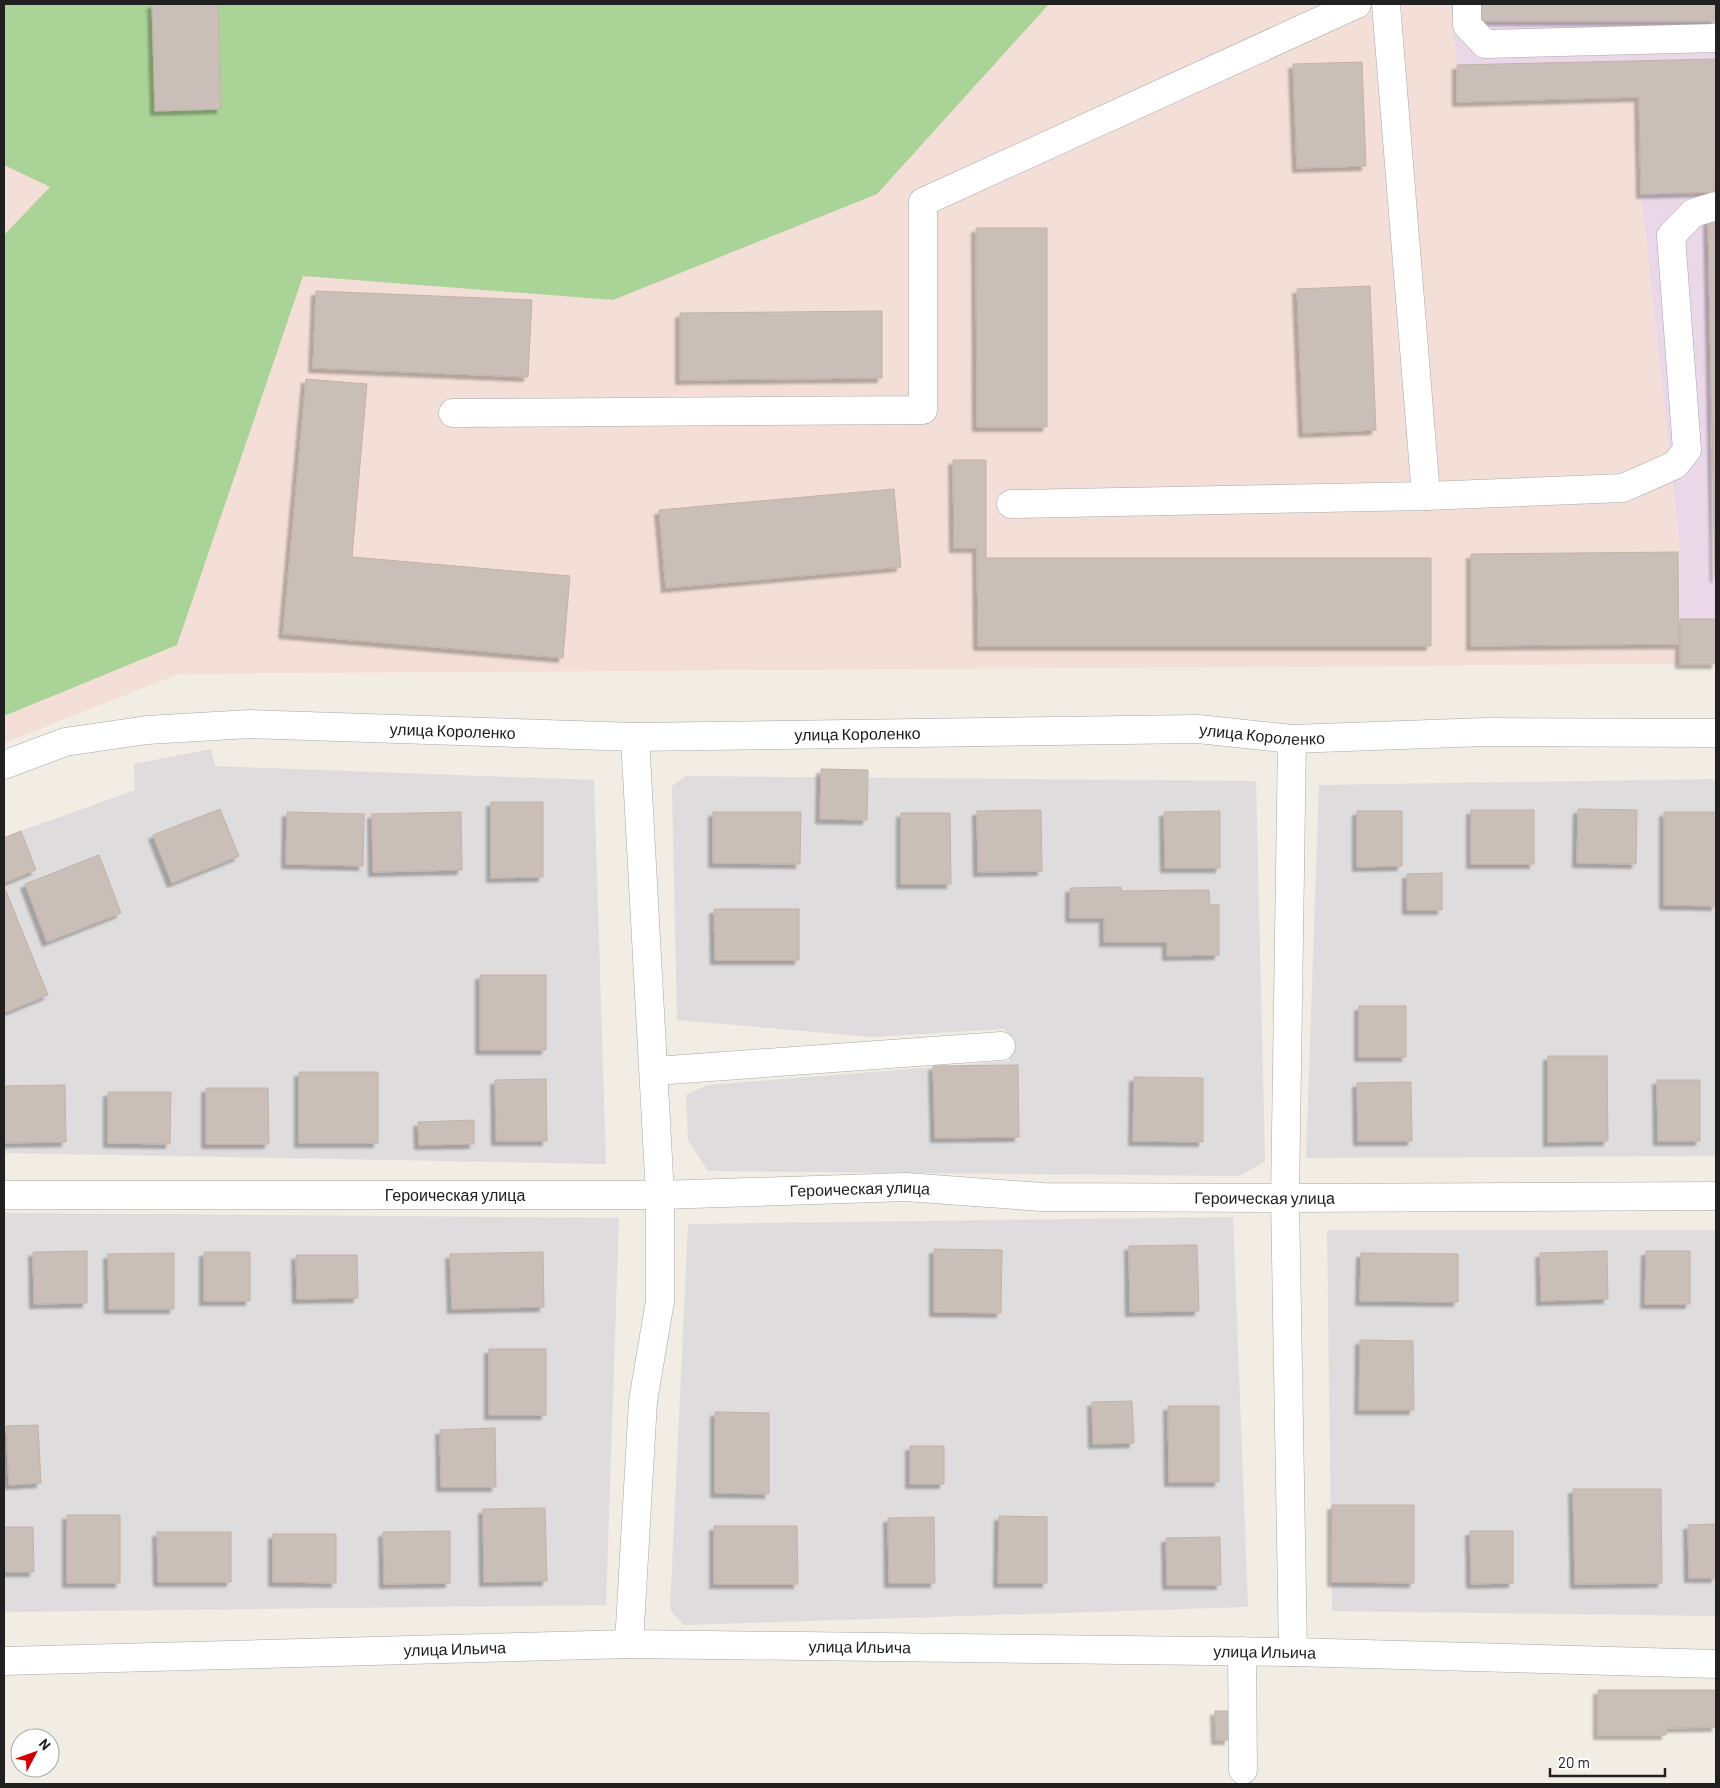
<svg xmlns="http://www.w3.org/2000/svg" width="1720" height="1788" viewBox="0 0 1720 1788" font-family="Barlow,sans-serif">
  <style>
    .residential { fill: #dedcdc }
    .industrial { fill: #ead7e7 }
    .military { fill: #f3dfd8 }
    .forest { fill: #aad397 }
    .building { fill: #c9bfb8; stroke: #c4b2a6; filter: url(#shadow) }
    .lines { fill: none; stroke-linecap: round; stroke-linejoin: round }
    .minor-casing { stroke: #a7a7a7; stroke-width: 29 }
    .minor { stroke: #fff; stroke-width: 28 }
    .labels { text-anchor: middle; stroke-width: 4; stroke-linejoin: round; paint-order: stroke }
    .street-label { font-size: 16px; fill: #202020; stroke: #fff }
  </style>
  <defs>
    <filter id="shadow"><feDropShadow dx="-4.5" dy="4.5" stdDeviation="1" flood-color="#0004"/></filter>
  </defs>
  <rect width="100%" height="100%" fill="#f1ede5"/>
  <path class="residential" d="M211,749L215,766L594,780L606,1164L4,1153V837L135,790L134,764Z
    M686,776L1256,781L1265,1162L1239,1176L708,1171L688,1140L686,1095L708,1085L1009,1061L1005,1029L871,1037L677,1020L672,786Z
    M1716,779V1156L1306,1158L1319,785Z
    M4,1213L619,1218L606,1605L4,1612Z
    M1233,1217L1248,1607L684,1625L670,1610L688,1224Z
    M1327,1230H1716V1616L1332,1611Z"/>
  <path class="industrial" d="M1450,4H1716V664H1680L1679,540L1641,194L1457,102V65Z"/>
  <path class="military" d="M4,4H1450L1457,65L1458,102L1639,97L1641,194L1679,540L1680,664L179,674L4,743Z"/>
  <path class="forest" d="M4,4H1049L877,194L613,300L303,276L177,645L4,716V235L50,187L4,165Z"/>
  <path class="building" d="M152,4H218L221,109L155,111Z
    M1479,4H1716V21H1479Z
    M1716,59L1715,192L1641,194L1639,97L1457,102V65Z
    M1362,62L1366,166L1297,168L1293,64Z
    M1708,219L1716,220V578H1715Z
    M976,228H1047V427H977Z
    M1370,286L1376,430L1303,433L1297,289Z
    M316,291L532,300L528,377L313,368Z
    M882,311V378L680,380V313Z
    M306,379L367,384L352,557L570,576L563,658L283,634Z
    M953,460H986V558H1431V646H978L977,548H954Z
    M894,489L901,567L666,588L659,510Z
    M1678,552L1679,644L1471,646V554Z
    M1680,619H1716V664H1680Z
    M821,769L868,770L867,820L820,819Z
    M491,802H543V877L491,878Z
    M220,809L239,856L172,883L153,835Z
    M1578,809L1637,810L1636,864L1577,863Z
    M1041,810L1042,871L978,872L977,811Z
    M1471,810H1534V864H1471Z
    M1220,811V868H1165L1164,812Z
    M1357,811H1402V866L1357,867Z
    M287,812L364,814L363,866L286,864Z
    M461,812L462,870L373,872L372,814Z
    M713,812H801L800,864L713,863Z
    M1664,812H1716V906L1664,905Z
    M901,813H950L951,884H901Z
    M21,831L36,870L4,883V838Z
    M99,855L121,913L47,942L25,884Z
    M1442,873V910H1407V874Z
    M1121,887V891L1209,890L1210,905H1219V955L1167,956V942H1104V918H1070V888Z
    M6,891L48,995L4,1013V892Z
    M714,909H799V960H715Z
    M480,975H546V1050H480Z
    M1359,1006H1406V1057H1359Z
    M1548,1056H1607L1608,1141L1548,1142Z
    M1018,1065L1019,1137L935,1138L933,1066Z
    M299,1072H378V1143H299Z
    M1134,1077L1203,1078V1142L1133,1141Z
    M546,1079L547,1141H496L495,1080Z
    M1657,1080H1700V1141H1658Z
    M1411,1082L1412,1141H1358L1357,1083Z
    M65,1085L66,1142L4,1143V1086Z
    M206,1088H268L269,1144H206Z
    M108,1092H171L170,1144L108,1143Z
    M474,1120V1144L419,1145L418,1122Z
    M1197,1245L1199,1311L1130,1312L1129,1246Z
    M934,1249L1002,1250L1001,1313L934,1312Z
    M87,1251V1303L34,1304L33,1252Z
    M1607,1251L1608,1299L1541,1301L1540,1253Z
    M1646,1251H1690V1304H1645Z
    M204,1252H250V1301H204Z
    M543,1252L544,1307L452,1309L450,1254Z
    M174,1253V1309H109L108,1254Z
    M1361,1253L1458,1254V1302L1360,1301Z
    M296,1255H357L358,1298L297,1299Z
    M1360,1340L1413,1341L1414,1410H1359Z
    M489,1349H546V1415H489Z
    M1132,1401L1134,1443L1093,1444L1092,1402Z
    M1168,1406H1219V1482H1169Z
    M715,1412L769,1413V1494L715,1493Z
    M38,1425L41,1483L9,1485L6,1426Z
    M495,1428L496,1487H441L440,1430Z
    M910,1446H944V1484H910Z
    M1573,1489H1661L1662,1583L1575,1584Z
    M1332,1505H1414V1583L1332,1582Z
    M545,1508L547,1581L484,1582L483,1509Z
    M67,1515H120V1583H67Z
    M999,1516L1047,1517V1583H998Z
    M934,1517L935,1583H889L888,1518Z
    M1716,1524V1578H1689L1688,1525Z
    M714,1526H797L798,1584H714Z
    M4,1527H33L34,1572H4Z
    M450,1531V1583L384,1584L383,1532Z
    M1470,1531H1513V1583L1471,1584Z
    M157,1532H231V1582H158Z
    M273,1534H336V1583L273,1582Z
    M1220,1537L1221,1585H1167L1166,1538Z
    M1598,1690H1716V1727L1666,1728V1735H1598Z
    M1215,1711H1228L1229,1740H1216Z"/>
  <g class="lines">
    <g class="minor-casing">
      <g id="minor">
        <path d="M1386,4L1426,496"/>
        <path d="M1467,4V25L1485,44L1716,38"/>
        <path d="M453,413L923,410V202L1357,4"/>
        <path d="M1011,504L1426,496L1623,488L1675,465L1687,450L1671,236L1693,213L1716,206"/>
        <path d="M1292,739L1285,1198L1293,1652"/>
        <path id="s1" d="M4,765L65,742L147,730L250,724L635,737L1198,729L1292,739L1485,732L1716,733"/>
        <path d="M655,1071L1001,1046"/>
        <path id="s2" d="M4,1195H660L906,1187L1042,1197L1285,1198L1716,1196"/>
        <path d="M629,1644L643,1401L660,1301V1195L635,737"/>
        <path d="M1242,1651L1243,1770"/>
        <path id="s3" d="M4,1661L629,1644L1293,1652L1716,1664"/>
      </g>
    </g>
    <use href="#minor" class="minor"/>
  </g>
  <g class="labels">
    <g class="street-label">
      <text dy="6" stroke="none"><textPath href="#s1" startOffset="454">улица Короленко</textPath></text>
      <text dy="6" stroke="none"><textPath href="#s1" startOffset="1264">улица Короленко</textPath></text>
      <text dy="6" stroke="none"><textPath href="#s1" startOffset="859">улица Короленко</textPath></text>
      <text dy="6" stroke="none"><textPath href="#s2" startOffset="856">Героическая улица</textPath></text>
      <text dy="6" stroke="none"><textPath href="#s2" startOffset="451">Героическая улица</textPath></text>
      <text dy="6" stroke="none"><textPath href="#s2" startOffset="1261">Героическая улица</textPath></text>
      <text dy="6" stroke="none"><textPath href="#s3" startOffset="856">улица Ильича</textPath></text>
      <text dy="6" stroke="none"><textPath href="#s3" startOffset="451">улица Ильича</textPath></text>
      <text dy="6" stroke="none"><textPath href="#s3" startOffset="1261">улица Ильича</textPath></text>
    </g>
  </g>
  <rect width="1720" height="1788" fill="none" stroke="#202020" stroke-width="10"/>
  <g transform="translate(35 1753) rotate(49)"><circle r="24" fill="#ffffff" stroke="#a6a6a6"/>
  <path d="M0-4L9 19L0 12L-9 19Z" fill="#cf0006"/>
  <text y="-8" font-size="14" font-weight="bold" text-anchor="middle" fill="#202020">N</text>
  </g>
  <path d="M1550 1768v8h115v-8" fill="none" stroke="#202020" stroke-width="2.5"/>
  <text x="1558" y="1768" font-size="15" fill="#202020" stroke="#ffffff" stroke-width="4" paint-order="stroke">20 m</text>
</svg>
